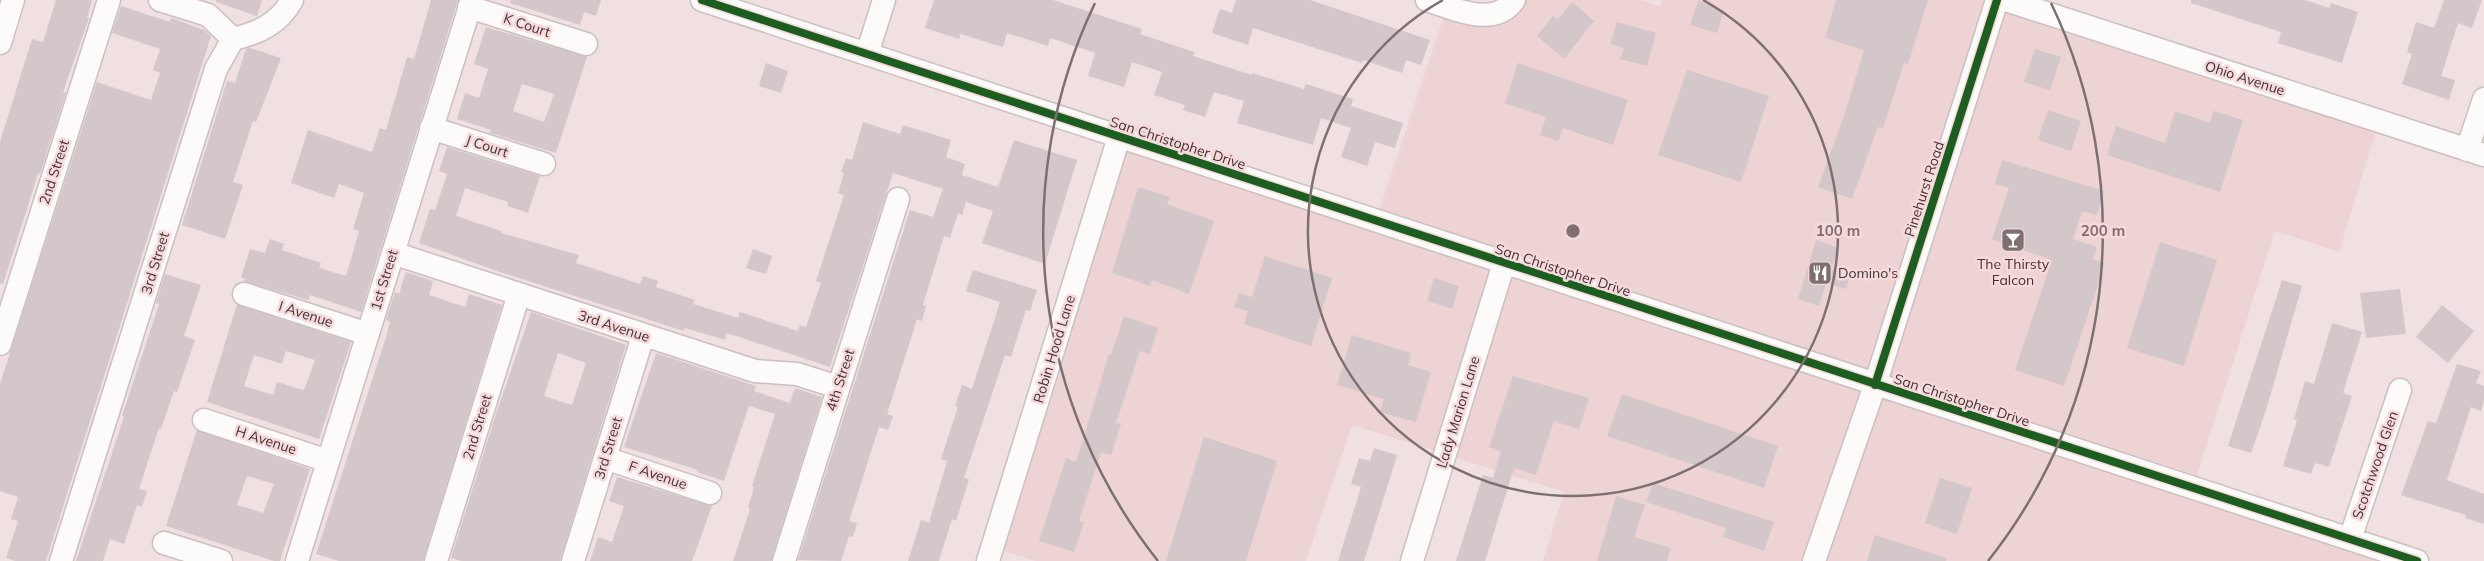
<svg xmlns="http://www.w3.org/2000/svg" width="2484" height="561" viewBox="0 0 2484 561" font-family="Mulish,sans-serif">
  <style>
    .built { fill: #edd3d4 }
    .building { fill: #d3c7c9; fill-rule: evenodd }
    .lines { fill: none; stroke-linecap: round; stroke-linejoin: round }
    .minor-casing { stroke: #ccbfc0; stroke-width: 25 }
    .minor { stroke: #fdfafa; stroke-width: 22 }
    .cycleway-casing { stroke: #f7d9db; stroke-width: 11 }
    .cycleway { stroke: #1b5e20; stroke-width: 8 }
    .ring { fill: none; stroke: #7e7071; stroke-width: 2.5 }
    .labels { text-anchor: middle; stroke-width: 5; stroke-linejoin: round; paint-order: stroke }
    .street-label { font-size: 14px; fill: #403435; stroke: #f7d9db }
    .poi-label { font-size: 14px; fill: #403435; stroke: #f7d9db }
    .centre { fill: #7e7071; stroke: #f7d9db; stroke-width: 2.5 }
    .ring-label { font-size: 15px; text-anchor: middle; font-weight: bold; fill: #7e7071; stroke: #f7d9db; stroke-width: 5; stroke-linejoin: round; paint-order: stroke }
  </style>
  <rect width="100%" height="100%" fill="#f0e0e1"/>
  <path class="built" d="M1524,0H1640L1660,6L1662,0H1987L1870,372L1379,211L1444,16Z
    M2003,10L2376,131L2339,252L2275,231L2197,475L1887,378Z
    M1125,149L1492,270L1436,451L1352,425L1306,561H1035L1001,550Z
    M1509,276L1863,392L1804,561H1543L1564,492L1453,457Z
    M1881,397L2174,494L2383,561H1824Z"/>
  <path class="building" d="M56,0H92L87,18H89L63,92L66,93L40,174L38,173L33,190L3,284L0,283V142L32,39L43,42Z
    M216,0H262L257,16L216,2Z
    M431,0H458L361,312L310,295L308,300L244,281L245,279L241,277L250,249L265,253L270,239L284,244L282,250L321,263L319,268L346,276L359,231L353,229L364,193L339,184L334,198L291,183L308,130L372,152L380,128L386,130L407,57L414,59Z
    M511,0H601L596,16L584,12L580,25L510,3Z
    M934,0H1053L1142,29L1140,34L1194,52L1193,56L1252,75V73L1304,89L1306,84L1353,99L1351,106L1403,123L1395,148L1375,142L1367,166L1341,157L1351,128L1321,118L1313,145L1237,123L1244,101L1214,92L1205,117L1183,110L1185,105L1154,95L1162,72L1132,62L1124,87L1088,76L1095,53L1050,38L1048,46L1007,33L1003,47L960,34L959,39L925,28Z
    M1236,0H1310L1430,40L1421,65L1406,60L1402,73L1363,60L1362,63L1253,28L1248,45L1212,33L1220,9L1232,13Z
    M1836,0H1928L1908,64L1904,63L1883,128L1878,127L1852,199L1818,187L1844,116L1864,50L1825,38Z
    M2191,0H2305L2329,8L2331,3L2358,12L2342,63L2278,43L2281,32L2191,3Z
    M2444,0H2482L2472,28L2458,23L2441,76L2455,80L2449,100L2402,84L2412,54L2407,52L2416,22L2434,28Z
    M1698,1L1724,10L1717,33L1690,25Z
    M1572,2L1594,21L1564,59L1537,36L1553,16L1558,19Z
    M121,6L170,22L171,18L204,30L211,36L46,561H15L6,558L18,521L11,519L18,497L0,491V384L97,82L151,100L160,73L153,70L160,49L112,33Z
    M1617,22L1656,33L1647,66L1620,59L1624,48L1610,44Z
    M486,27L587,57L556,153L490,133L491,130L457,119L465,93L479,98L488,69L474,64ZM522,84L554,94L544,122L513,111Z
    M250,48L281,58L256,122L253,121L233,182L243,185L225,239L182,225L227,81L235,83L246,49Z
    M2035,49L2061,57L2050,90L2024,82Z
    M766,63L788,71L781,93L759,86Z
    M1518,63L1628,100L1613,145L1563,128L1558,141L1540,135L1546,117L1505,103Z
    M1687,70L1769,96L1741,182L1658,155Z
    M2048,110L2081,121L2071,151L2038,140Z
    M2175,111L2210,123L2214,111L2243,120L2220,192L2107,155L2116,126L2165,143Z
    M863,122L900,134L903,125L951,140L946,157L965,164L962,175L998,187L1014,140L1077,160L1045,264L982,243L993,211L966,202L962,215L958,213L950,238L944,236L923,305L926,306L922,321L917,319L887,414L893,416L888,430L879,427L849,521L857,523L853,537L849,536L841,561L798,560L910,210L933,217L943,189L893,173L830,367L727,333L725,340L685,328L684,331L500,272L419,243L430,209L435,210L447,174L439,171L447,147L540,176L528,213L507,206L508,202L465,188L456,216L501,231V233L579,255L576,263L640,284L643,276L658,281L656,287L695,300L693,304L738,318L740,312L798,331L800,325L806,327L821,283L816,281L844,195L838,193L844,173L841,172L846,158L852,160Z
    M2002,160L2104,191L2097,215L2082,211L2073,239L2097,247L2093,259L2105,263L2064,386L2015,370L2052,260L1992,239L2009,188L1995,184Z
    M1138,187L1170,197L1167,204L1214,221L1189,294L1152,280L1150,286L1112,273Z
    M1816,240L1838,248L1831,269L1850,275L1846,289L1826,283L1819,306L1798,299Z
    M2160,242L2217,260L2184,366L2127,348Z
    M753,249L772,256L766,274L746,268Z
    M1265,256L1332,278L1311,346L1244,324L1248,311L1234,307L1239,293L1252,297Z
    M973,270L1037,290L1030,311L1026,310L1011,357L1005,355L964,478L969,479L956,521L952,519L939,561H908L921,520L929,523L947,461L941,459L958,407L955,406L962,385L972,389L1000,302L966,291Z
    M406,272L433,281L429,295L465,307L469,294L502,305L423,561H339L316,554L386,337L390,322L386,320L395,292L399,294Z
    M165,274L201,285L184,336L195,340L177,392L174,391L161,429L159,428L139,489L147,491L142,507L137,505L124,544L110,539L103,561H76L124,417L122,416L159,304L156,303Z
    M1434,278L1459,286L1452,309L1427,301Z
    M2282,280L2302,286L2266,410L2251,453L2228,446Z
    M2400,289L2406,334L2366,338L2360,293Z
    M237,304L351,342L319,439L207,402ZM286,351L315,360L304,390L277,382L273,395L244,386L254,355L282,364Z
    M2442,305L2474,331L2448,363L2416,337Z
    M531,312L626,345L560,561H461L451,558L494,420ZM558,353L586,363L572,405L544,396Z
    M1124,316L1158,328L1150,354L1140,351L1116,423L1121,424L1111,455L1101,452L1079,521L1084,522L1074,552L1039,541L1066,458L1076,462L1109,354L1111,355Z
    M2332,323L2362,332L2343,393L2352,396L2329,467L2315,463L2311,474L2283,466L2297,420L2294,419L2305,381L2314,384Z
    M1352,335L1411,353L1408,365L1431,372L1416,422L1380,412L1384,399L1337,385Z
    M656,353L756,386L754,391L790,403L795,388L822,397L771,561H733L750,509L748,508L754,487L752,486L775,414L749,406L724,481L697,472L698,470L624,447Z
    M2457,364L2481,371L2476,383L2484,386V401L2481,411L2471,407L2447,480L2484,494V524L2465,518L2466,515L2401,495L2428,421L2436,423Z
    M1513,376L1589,398L1579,429L1554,421L1536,475L1514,468L1485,561H1456L1483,475L1493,478L1501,451L1489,447Z
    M1622,394L1778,446L1764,488L1607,436Z
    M197,430L310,469L280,561H274L166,526ZM247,476L274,484L263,513L237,505Z
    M1204,437L1277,461L1246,561H1166Z
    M1374,448L1397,455L1385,494L1364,561H1338L1361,487L1351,484L1359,458L1370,461Z
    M617,477L712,506L692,561H590L598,537L612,542L624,506L609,501Z
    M1940,478L1972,488L1957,534L1925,523Z
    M1653,483L1774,522L1764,551L1723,537L1726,528L1646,502Z
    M1616,496L1645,505L1634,537L1671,548L1667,561H1597Z
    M1875,535L1946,558V561H1867Z"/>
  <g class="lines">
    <g class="minor-casing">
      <path id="minor" d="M160,0L208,15L233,39
        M702,0L2417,561
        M1427,0C1452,8 1494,29 1514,0
        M2006,0L2484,155
        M469,7L586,44
        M0,43L13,0
        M867,54L884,0
        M431,128L544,164
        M2467,150L2484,99
        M393,253L755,371L797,374L838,387
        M244,294L368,334
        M0,344L109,0
        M204,420L328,461
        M605,458L710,493
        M2350,539L2400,390
        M164,543L221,561
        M61,561L216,69L233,39C258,33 279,24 292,0
        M297,561L472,0
        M436,561L519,294
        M573,561L643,336
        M784,561L898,199
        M988,561L1119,137
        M1412,561L1504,263
        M1814,561L1875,385L1997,0"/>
    </g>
    <use href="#minor" class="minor"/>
    <g class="cycleway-casing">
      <path id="cycleway" d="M702,0L2417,561
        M1875,385L1997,0"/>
    </g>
    <use href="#cycleway" class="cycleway"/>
  </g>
  <g class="ring">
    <path d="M1703 0A265 265 0 1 1 1443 0"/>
    <path d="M1158 561A530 530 0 0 1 1095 3M2051 3A530 530 0 0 1 1988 561"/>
  </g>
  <defs>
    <g id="bar-square" transform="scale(1.25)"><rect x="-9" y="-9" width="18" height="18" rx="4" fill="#7e7071" stroke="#f7d9db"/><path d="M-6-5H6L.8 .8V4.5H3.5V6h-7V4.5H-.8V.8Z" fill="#fff"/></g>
    <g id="restaurant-square" transform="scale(1.25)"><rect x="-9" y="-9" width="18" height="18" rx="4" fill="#7e7071" stroke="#f7d9db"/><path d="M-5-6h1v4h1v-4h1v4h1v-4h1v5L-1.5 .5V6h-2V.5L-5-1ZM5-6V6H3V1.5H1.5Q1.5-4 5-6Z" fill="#fff"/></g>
  </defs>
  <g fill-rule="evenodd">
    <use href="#bar-square" x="2013" y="240"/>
    <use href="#restaurant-square" x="1820" y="273"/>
  </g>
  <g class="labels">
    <g class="street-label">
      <text transform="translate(527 25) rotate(18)" y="5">K Court</text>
      <text transform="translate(2245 78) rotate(18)" y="5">Ohio Avenue</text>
      <text transform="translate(1178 143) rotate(18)" y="5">San Christopher Drive</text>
      <text transform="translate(487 146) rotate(18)" y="5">J Court</text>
      <text transform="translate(54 172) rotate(-72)" y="5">2nd Street</text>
      <text transform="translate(1924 189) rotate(-72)" y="5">Pinehurst Road</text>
      <text transform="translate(155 263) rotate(-73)" y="5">3rd Street</text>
      <text transform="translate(1563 270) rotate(18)" y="5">San Christopher Drive</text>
      <text transform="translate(384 280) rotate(-73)" y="5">1st Street</text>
      <text transform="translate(306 314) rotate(18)" y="5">I Avenue</text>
      <text transform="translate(614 326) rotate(18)" y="5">3rd Avenue</text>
      <text transform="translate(1054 349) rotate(-73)" y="5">Robin Hood Lane</text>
      <text transform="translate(840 380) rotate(-72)" y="5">4th Street</text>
      <text transform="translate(1962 400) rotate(18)" y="5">San Christopher Drive</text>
      <text transform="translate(1458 412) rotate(-73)" y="5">Lady Marion Lane</text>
      <text transform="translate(477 427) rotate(-73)" y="5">2nd Street</text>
      <text transform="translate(266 440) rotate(18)" y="5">H Avenue</text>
      <text transform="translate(608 448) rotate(-73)" y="5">3rd Street</text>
      <text transform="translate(2375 465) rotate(-71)" y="5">Scotchwood Glen</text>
      <text transform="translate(658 475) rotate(19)" y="5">F Avenue</text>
    </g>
    <g class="poi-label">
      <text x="2013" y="269">The Thirsty<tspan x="2013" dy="16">Falcon</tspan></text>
      <text x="1838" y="278" text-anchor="start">Domino's</text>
    </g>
  </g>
  <circle cx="1573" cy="231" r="8" class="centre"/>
  <g class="ring-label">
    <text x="1838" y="236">100 m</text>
    <text x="2103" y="236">200 m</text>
  </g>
</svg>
